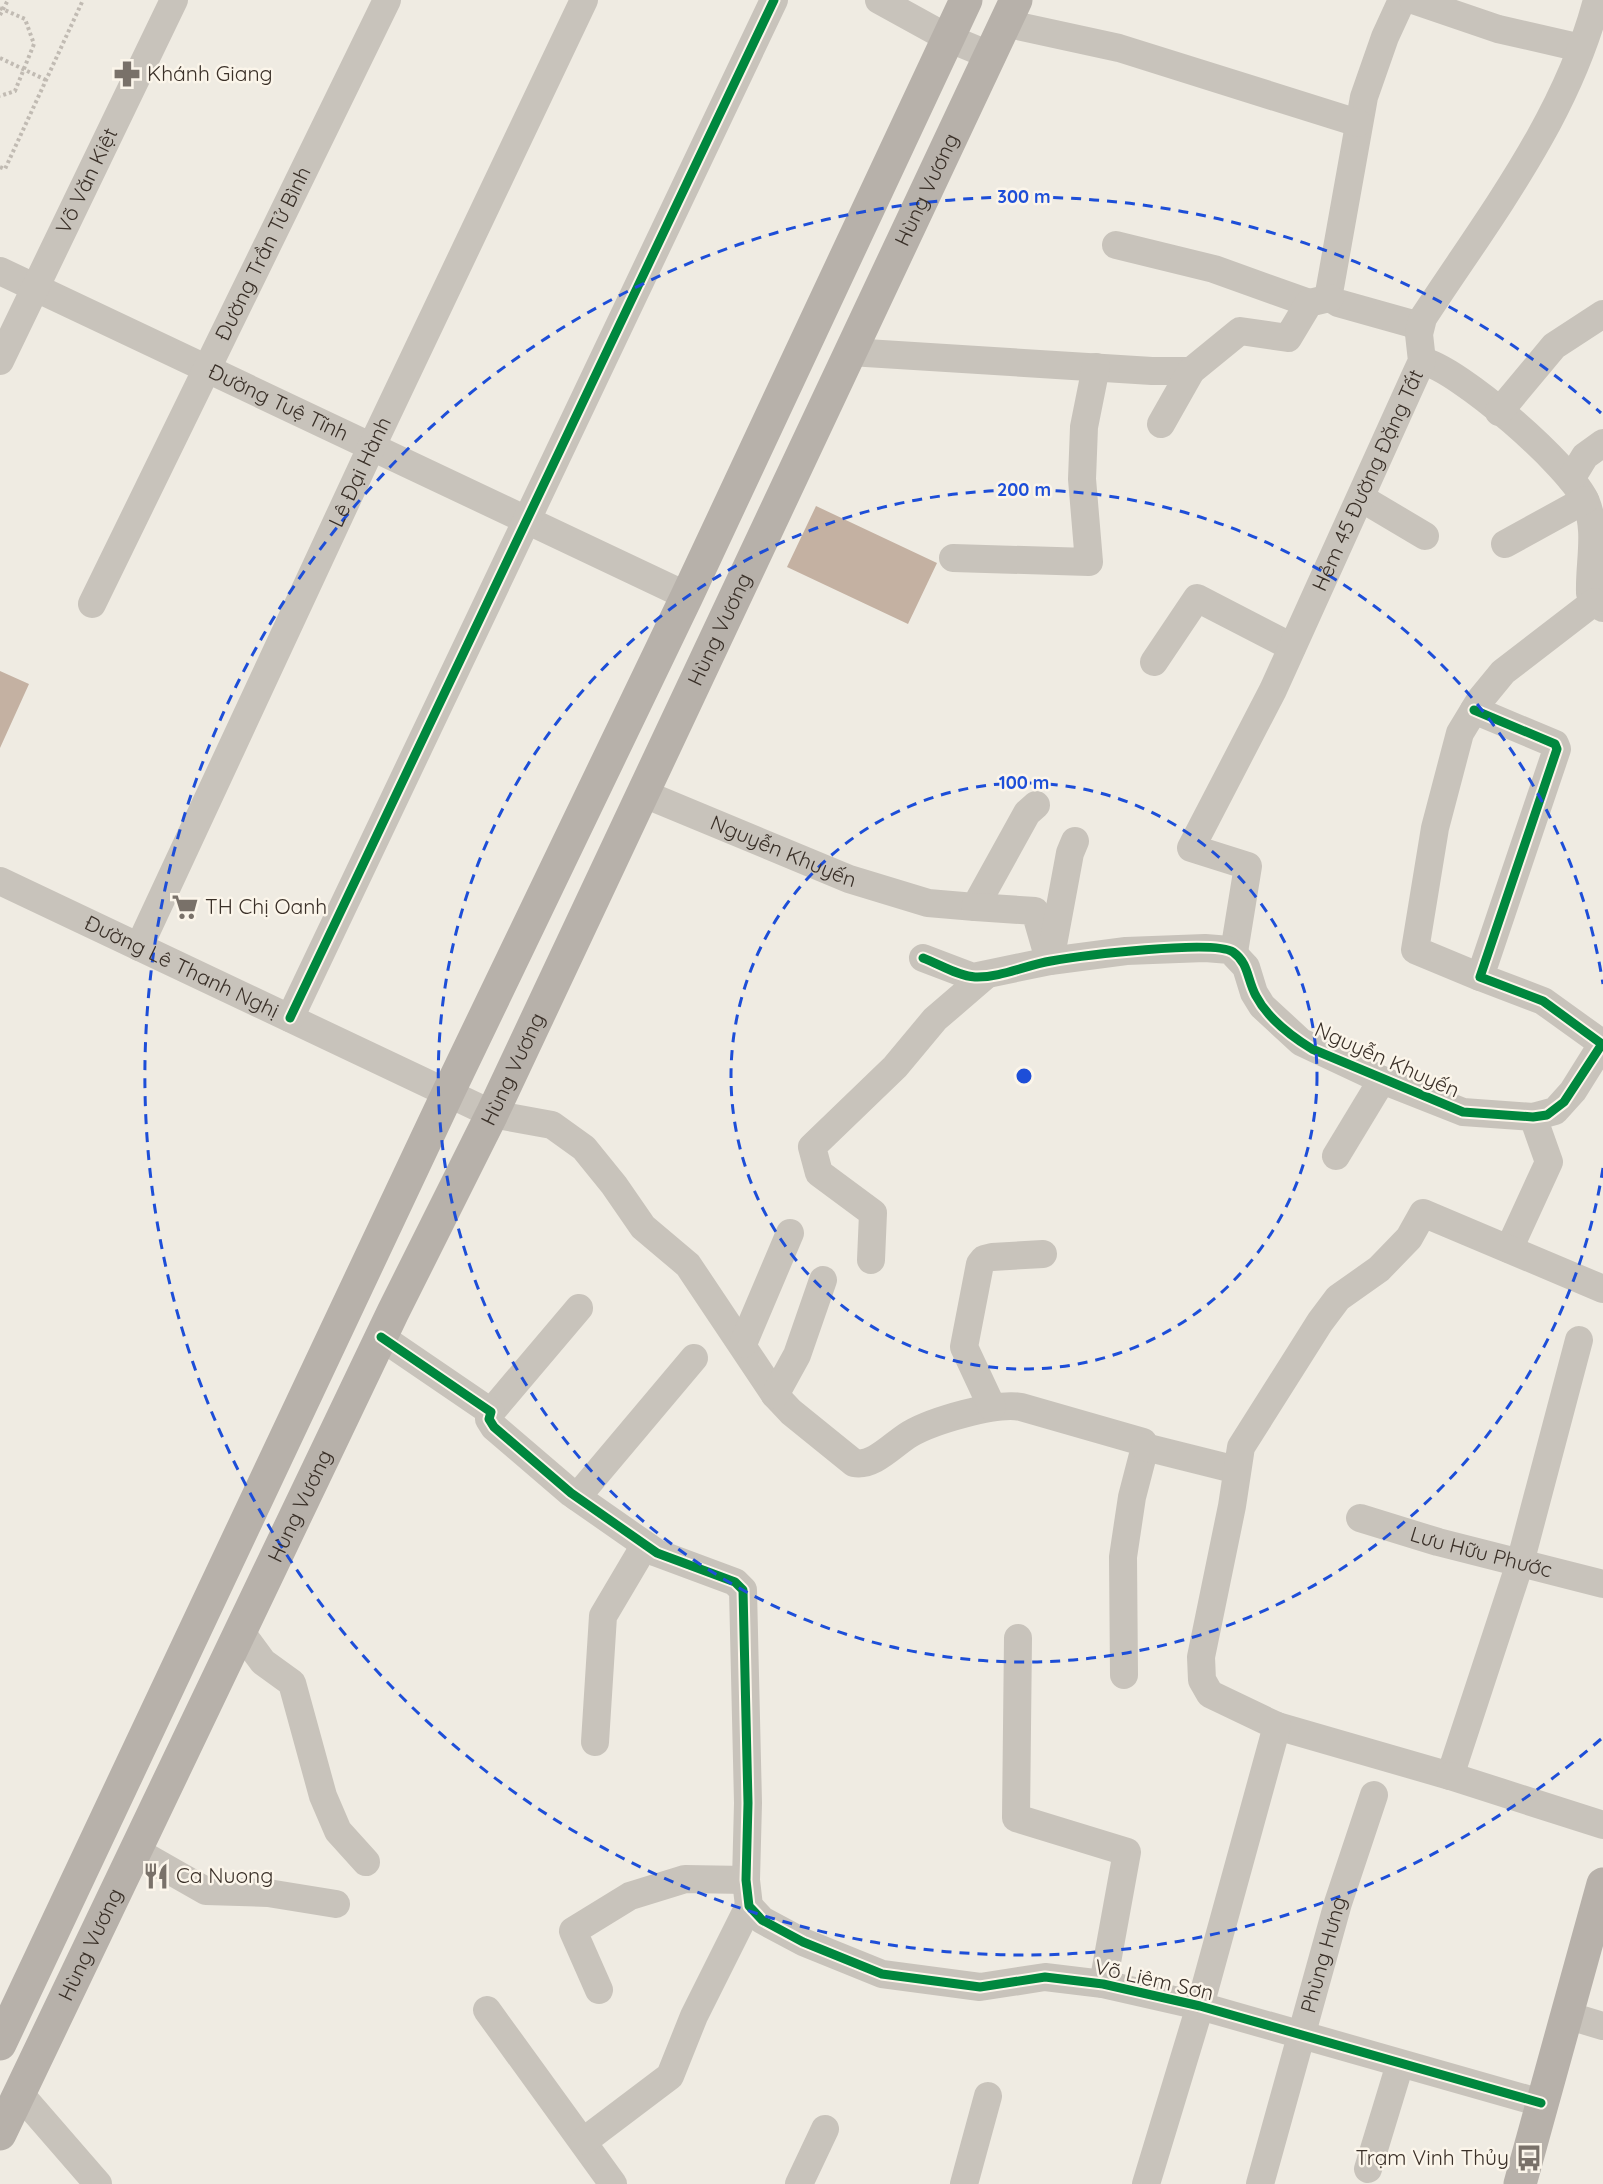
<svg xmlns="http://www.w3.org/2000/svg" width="1603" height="2184" viewBox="0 0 1603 2184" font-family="Quicksand,sans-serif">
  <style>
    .building { fill: #c4b1a2 }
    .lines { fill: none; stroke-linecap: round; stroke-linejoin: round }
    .path { stroke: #c1bbb3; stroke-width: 4; stroke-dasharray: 3 3; stroke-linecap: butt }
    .minor { stroke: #c8c3bb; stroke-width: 28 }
    .major { stroke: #b7b1aa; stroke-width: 33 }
    .cycleway-casing { stroke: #fbf5ea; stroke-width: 13 }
    .cycleway { stroke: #00873e; stroke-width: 9 }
    .ring { fill: none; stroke: #1d4ed8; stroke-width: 3; stroke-dasharray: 10 8 }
    .labels { text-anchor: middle; stroke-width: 5; stroke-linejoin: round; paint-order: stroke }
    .poi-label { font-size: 21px; fill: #3a3028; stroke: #fbf5ea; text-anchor: start }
    .street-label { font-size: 21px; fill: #3a3028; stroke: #fbf5ea }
    .centre { fill: #1d4ed8; stroke: #fbf5ea; stroke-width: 3 }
    .ring-label { font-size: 18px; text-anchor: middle; font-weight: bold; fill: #1d4ed8; stroke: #fbf5ea; stroke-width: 5; stroke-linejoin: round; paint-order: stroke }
  </style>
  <rect width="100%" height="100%" fill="#efebe2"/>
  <path class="building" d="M816,506L937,563L908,624L787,567Z
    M0,671L29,684L0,748Z"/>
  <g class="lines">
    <path class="path" d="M0,8L25,19L34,44L15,91L0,96
      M0,15L8,0
      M0,58L46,80
      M0,167L5,169L83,0"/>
    <g class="minor">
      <path d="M879,0L948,38L989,55"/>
      <path d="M1402,0L1385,37L1364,97L1329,293L1330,298L1338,303L1420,326"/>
      <path d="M1413,0L1498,29L1581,48"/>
      <path d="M1004,23L1119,48L1358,123"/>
      <path d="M1116,245L1214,269L1309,303"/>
      <path id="s1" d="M0,271L687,596"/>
      <path d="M850,352L1152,371H1191"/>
      <path id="s2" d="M0,361L174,0"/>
      <path d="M1422,361C1458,368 1572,467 1586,502C1598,532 1589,562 1590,593L1594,602L1603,608"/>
      <path d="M1499,412L1554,346L1603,314"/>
      <path d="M1161,424L1191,371L1240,331L1288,338L1309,303L1330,298"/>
      <path d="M1571,479L1585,456L1603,443"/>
      <path d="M1361,498L1425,536"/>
      <path d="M1505,544L1585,500"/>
      <path d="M953,558L1089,562L1082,479L1084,427L1096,367"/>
      <path id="s3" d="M92,604L387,0"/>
      <path d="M1154,662L1197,598L1292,647"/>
      <path d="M1474,710L1555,744L1557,749L1480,977L1543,1001L1603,1044"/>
      <path id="s4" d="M642,793L849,879L928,903L975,907L1027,813L1036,805"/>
      <path id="s5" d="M0,881L492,1114L552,1125L584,1148L614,1185L643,1227L688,1265L775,1395L791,1412L854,1463C874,1467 893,1444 910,1434C932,1421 996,1402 1021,1407L1143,1442L1145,1447L1132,1497L1123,1557L1124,1675"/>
      <path d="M975,907L1035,911L1048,956"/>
      <path id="s6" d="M139,947L371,448L584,0"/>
      <path id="s7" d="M1234,952L1248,866L1191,848L1273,690L1415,376L1422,361L1419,334L1423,318C1489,217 1566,119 1597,0"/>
      <path d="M923,958L973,977L1050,961L1126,951L1205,948L1230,950L1246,967L1254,993L1262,1006L1301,1042L1382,1080L1463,1112L1533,1117L1555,1111L1573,1091L1603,1043"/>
      <path d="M1050,961L1070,853L1075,841"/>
      <path d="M1480,977L1415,950L1435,828L1460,733L1480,700L1503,672L1594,602"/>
      <path d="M290,1018L774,0"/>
      <path d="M1336,1156L1382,1080"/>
      <path d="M1509,1249L1549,1162L1533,1117"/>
      <path d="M871,1260L873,1213L819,1173L812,1147L895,1067L935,1019L985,976"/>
      <path d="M579,1308L491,1412L489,1419L494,1427L571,1493L657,1553L735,1582L743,1590L748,1803L746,1880L749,1906L762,1920L803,1942L882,1974L980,1987L1045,1977L1103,1984L1200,2006L1541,2103"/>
      <path d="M381,1337L491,1412"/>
      <path d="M743,1344L790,1233"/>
      <path d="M775,1395L797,1355L823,1280"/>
      <path d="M992,1407L964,1347L980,1264L984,1259L992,1257L1043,1254"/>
      <path d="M1145,1447L1237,1470"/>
      <path d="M577,1497L694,1358"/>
      <path id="s8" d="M1360,1518L1438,1542L1603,1584"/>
      <path d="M240,1631L263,1662L292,1683L323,1796L338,1831L366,1862"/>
      <path d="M1018,1638L1016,1818L1127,1852L1103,1984"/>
      <path d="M1277,1726L1450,1776L1520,1563L1579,1340"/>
      <path d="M595,1742L603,1616L645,1545"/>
      <path d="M1450,1776L1603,1825"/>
      <path d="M134,1850L206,1891L268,1893L336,1904"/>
      <path d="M599,1990L573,1931L630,1896L685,1879L746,1880"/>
      <path d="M487,2010L613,2184"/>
      <path d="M1566,2015L1603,2026"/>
      <path d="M19,2093L98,2184"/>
      <path d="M584,2141L670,2076L694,2016L749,1906"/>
      <path d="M1368,2169L1400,2064"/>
      <path d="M799,2184L825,2129"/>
      <path d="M964,2184L988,2096"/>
      <path d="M1146,2184L1200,2006L1277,1726L1210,1694L1202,1680L1201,1657L1232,1506L1241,1447L1320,1322L1338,1298L1379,1269L1409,1238L1423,1213L1603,1289"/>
      <path id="s9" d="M1260,2184L1338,1903L1374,1795"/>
    </g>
    <g class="major">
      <path d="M0,2044L448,1093L687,596L966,0"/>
      <path id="s10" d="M0,2134L393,1312L492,1114L1016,0"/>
      <path d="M1520,2184L1603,1884"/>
    </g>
    <g class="cycleway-casing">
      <path id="cycleway" d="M923,958C939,964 958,976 975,977C1000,978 1026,965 1051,961C1079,956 1214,939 1233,952C1249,963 1247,980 1256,996C1267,1017 1291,1036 1312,1049L1463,1112L1533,1117L1547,1115L1564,1102L1602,1044L1543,1001L1480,977L1557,749L1555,744L1474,710
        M290,1018L774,0
        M381,1337L491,1412L489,1419L494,1427L571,1493L657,1553L735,1582L743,1590L748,1803L746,1880L749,1906L762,1920L803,1942L882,1974L980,1987L1045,1977L1103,1984L1200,2006L1541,2103"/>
    </g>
    <use href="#cycleway" class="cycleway"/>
  </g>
  <g class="ring">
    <circle cx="1024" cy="1076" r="293"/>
    <path d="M1603 1168A586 586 0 1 1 1603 984"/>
    <path d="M1601 1739A879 879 0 1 1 1601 413"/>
  </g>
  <defs>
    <g id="pharmacy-bare" transform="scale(2.07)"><path d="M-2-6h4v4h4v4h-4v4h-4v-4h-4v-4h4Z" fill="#797169" stroke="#fbf5ea" stroke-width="2.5" paint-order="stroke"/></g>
    <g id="supermarket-bare" transform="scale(2.07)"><path d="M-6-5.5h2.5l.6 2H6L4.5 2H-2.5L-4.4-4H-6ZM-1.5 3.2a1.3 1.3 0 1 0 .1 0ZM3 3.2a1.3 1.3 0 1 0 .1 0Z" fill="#797169" stroke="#fbf5ea" stroke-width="2.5" paint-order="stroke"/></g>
    <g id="restaurant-bare" transform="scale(2.07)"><path d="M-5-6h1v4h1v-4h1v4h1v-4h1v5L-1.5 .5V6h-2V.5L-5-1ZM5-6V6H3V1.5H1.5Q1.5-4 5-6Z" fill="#797169" stroke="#fbf5ea" stroke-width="2.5" paint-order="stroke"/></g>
    <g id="bus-bare" transform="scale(2.07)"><path d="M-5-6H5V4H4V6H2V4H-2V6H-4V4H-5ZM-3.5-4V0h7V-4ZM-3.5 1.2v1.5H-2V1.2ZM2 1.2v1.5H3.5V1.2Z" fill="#797169" stroke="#fbf5ea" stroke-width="2.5" paint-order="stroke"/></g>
  </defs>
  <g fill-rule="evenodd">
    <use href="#pharmacy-bare" x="127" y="74"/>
    <use href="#supermarket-bare" x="185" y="907"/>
    <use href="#restaurant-bare" x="156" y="1876"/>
    <use href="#bus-bare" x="1529" y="2158"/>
  </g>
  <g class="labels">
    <g class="poi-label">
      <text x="147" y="81">Khánh Giang</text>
      <text x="205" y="914">TH Chị Oanh</text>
      <text x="176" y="1883">Ca Nuong</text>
      <text x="1509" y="2165" text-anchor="end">Trạm Vinh Thủy</text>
    </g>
    <g class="street-label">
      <text dy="7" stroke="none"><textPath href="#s2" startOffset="200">Võ Văn Kiệt</textPath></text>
      <text dy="7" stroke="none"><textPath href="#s10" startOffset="2154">Hùng Vương</textPath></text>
      <text dy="7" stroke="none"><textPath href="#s3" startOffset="390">Đường Trần Tử Bình</textPath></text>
      <text dy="7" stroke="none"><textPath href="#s1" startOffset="308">Đường Tuệ Tĩnh</textPath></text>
      <text dy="7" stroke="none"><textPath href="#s6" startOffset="524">Lê Đại Hành</textPath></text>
      <text dy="7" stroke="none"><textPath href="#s7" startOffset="555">Hẻm 45 Đường Đặng Tất</textPath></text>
      <text dy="7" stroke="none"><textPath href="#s10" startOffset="1668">Hùng Vương</textPath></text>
      <text dy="7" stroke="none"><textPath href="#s4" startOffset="153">Nguyễn Khuyến</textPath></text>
      <text dy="7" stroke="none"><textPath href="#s5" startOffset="201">Đường Lê Thanh Nghị</textPath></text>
      <text transform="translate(1387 1060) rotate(24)" y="7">Nguyễn Khuyến</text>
      <text dy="7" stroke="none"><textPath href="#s10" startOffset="1182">Hùng Vương</textPath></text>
      <text dy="7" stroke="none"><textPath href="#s10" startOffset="696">Hùng Vương</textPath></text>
      <text dy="7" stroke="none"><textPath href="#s8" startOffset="126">Lưu Hữu Phước</textPath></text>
      <text dy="7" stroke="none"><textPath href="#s10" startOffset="210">Hùng Vương</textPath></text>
      <text dy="7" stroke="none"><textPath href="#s9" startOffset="238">Phùng Hưng</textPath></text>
      <text transform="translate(1154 1980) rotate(13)" y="7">Võ Liêm Sơn</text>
    </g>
  </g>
  <circle cx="1024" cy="1076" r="9" class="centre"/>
  <g class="ring-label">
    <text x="1024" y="203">300 m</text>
    <text x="1024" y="496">200 m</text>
    <text x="1024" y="789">100 m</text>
  </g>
</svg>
